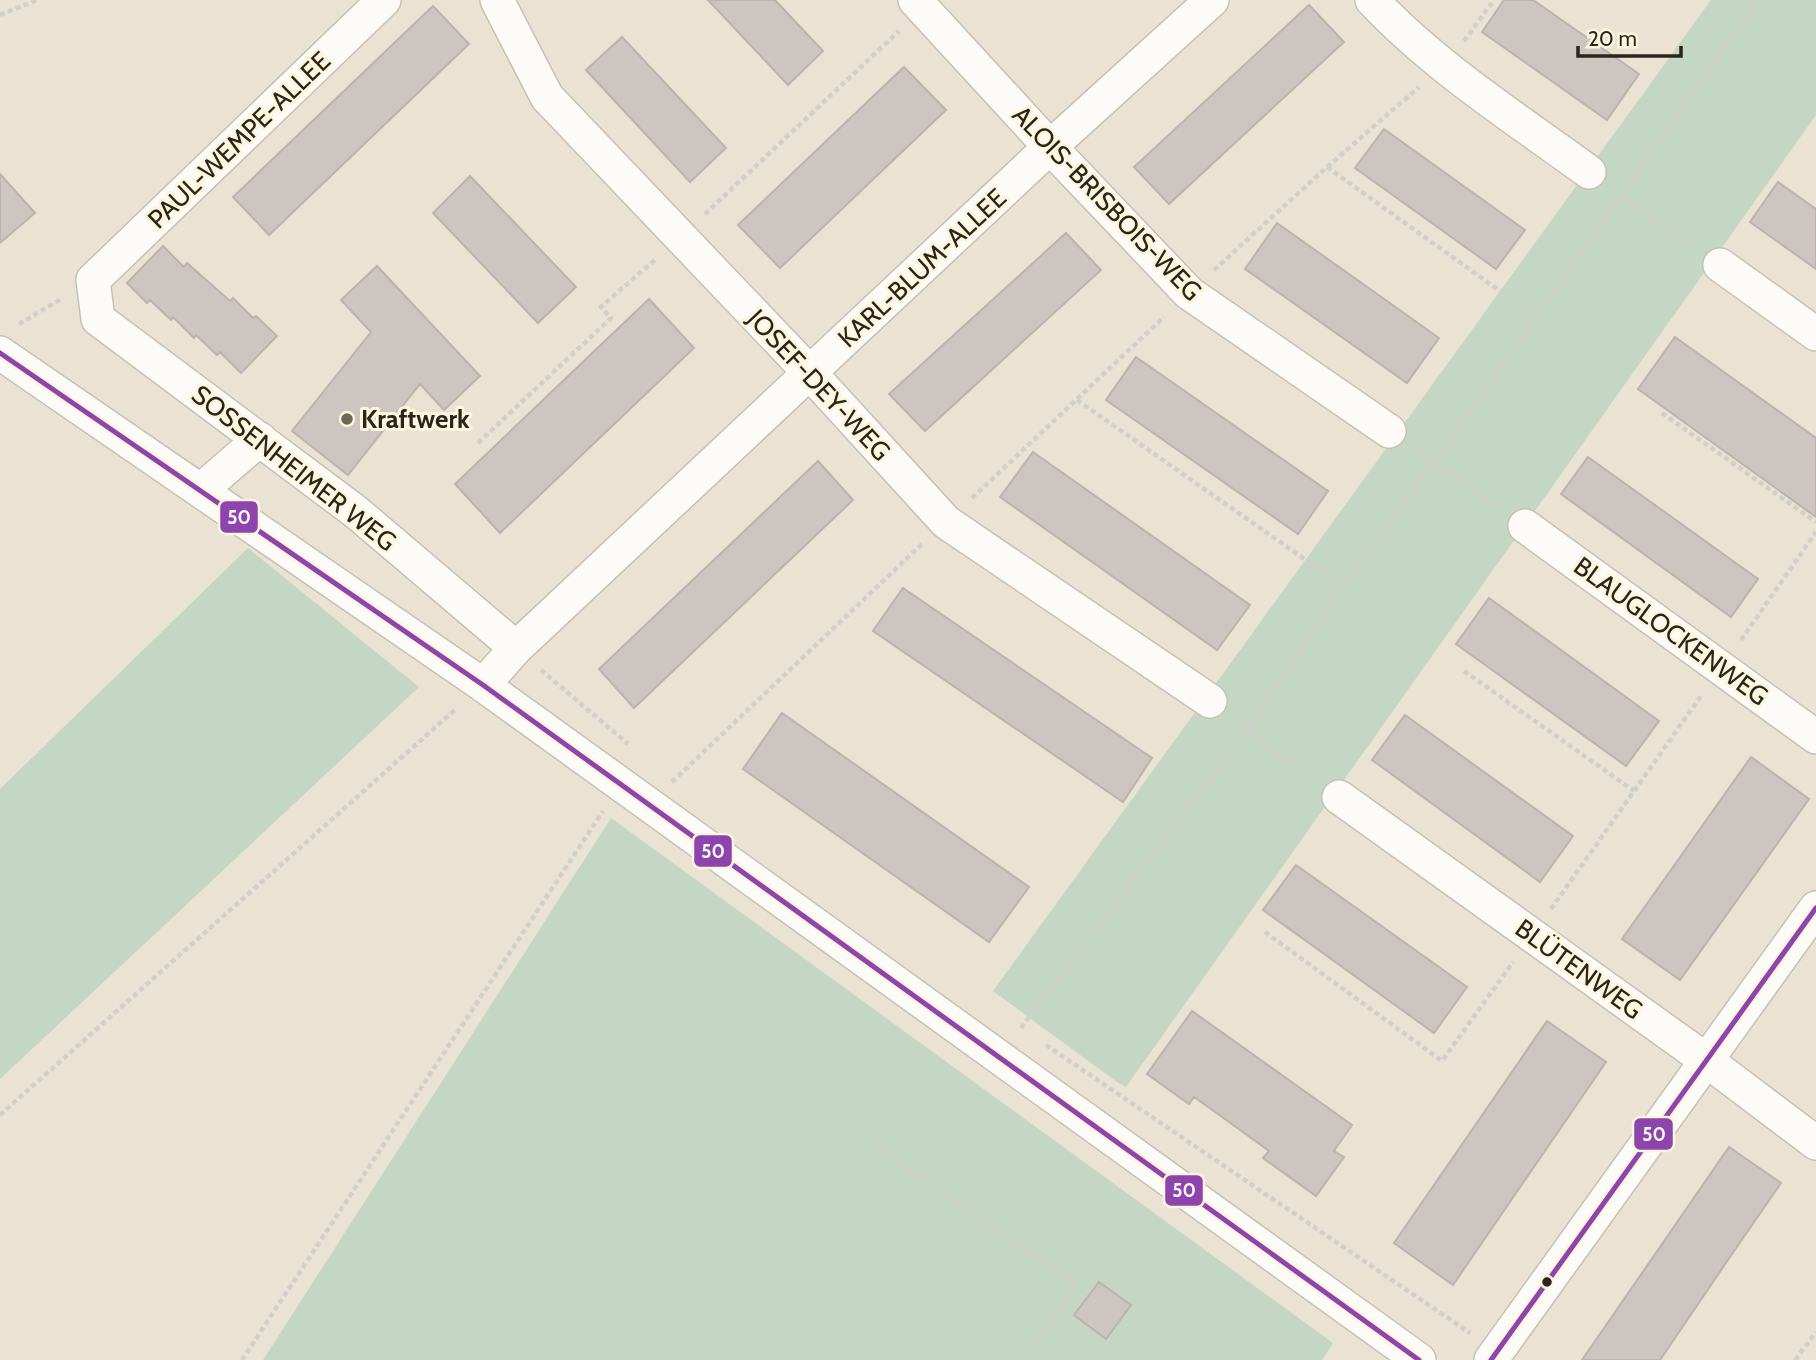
<svg xmlns="http://www.w3.org/2000/svg" width="1816" height="1360" viewBox="0 0 1816 1360" font-family="Cabin,sans-serif">
  <style>
    .green { fill: #c4d7c4 }
    .building { fill: #cdc5c0; stroke: #bcb3af; stroke-width: 2 }
    .lines { fill: none; stroke-linecap: round; stroke-linejoin: round }
    .minor-casing { stroke: #c6c1b5; stroke-width: 36 }
    .path { stroke: #d0cfca; stroke-width: 4.5; stroke-dasharray: 5 3.5; stroke-linecap: butt }
    .minor { stroke: #fcfbf8; stroke-width: 33 }
    .bus-1-casing { stroke: #fef5de; stroke-width: 10 }
    .bus-1 { stroke: #8e44ad; stroke-width: 5 }
    .poi-dot { fill: #6d685b; stroke: #fef5de; stroke-width: 2.5 }
    .bus-dot { fill: #2a251b; stroke: #fef5de; stroke-width: 2.5 }
    .labels { text-anchor: middle; stroke-width: 6; stroke-linejoin: round; paint-order: stroke }
    .street-label { font-size: 26px; fill: #2a251b; stroke: #fef5de }
    .poi-label { font-size: 26px; font-weight: bold; fill: #2a251b; stroke: #fef5de; text-anchor: start }
    .line-badge { stroke: #fef5de; stroke-width: 2.5 }
    .badge-label { font-size: 19px; text-anchor: middle; font-weight: bold; fill: #fff }
  </style>
  <rect width="100%" height="100%" fill="#eae3d3"/>
  <path class="green" d="M1711,0H1816V115L1126,1087L1117,1082L993,991Z
    M248,548L419,687L0,1079V789Z
    M611,818L1333,1343L1322,1360H263Z"/>
  <path class="building" d="M708,0H775L823,51L788,85Z
    M1504,0H1533L1639,74L1607,120L1482,32Z
    M1309,5L1344,42L1169,204L1134,167Z
    M433,6L469,44L269,235L233,197Z
    M622,37L726,148L690,182L586,70Z
    M904,67L946,110L780,268L738,225Z
    M1384,129L1525,230L1496,269L1355,168Z
    M0,174L35,213L0,243Z
    M470,176L576,287L538,323L433,213Z
    M1778,182L1816,209V269L1750,222Z
    M1277,223L1439,338L1407,383L1245,269Z
    M1066,233L1101,270L925,431L889,394Z
    M163,246L184,267L187,263L230,301L233,298L253,318L256,316L277,336L241,373L220,352L217,355L196,335L194,338L173,317L171,320L150,300L147,303L127,283Z
    M377,266L480,376L444,410L420,384L348,475L292,431L371,332L341,300Z
    M649,299L694,348L500,533L455,484Z
    M1675,337L1816,438V517L1638,389Z
    M1136,357L1328,491L1298,534L1106,400Z
    M1033,452L1250,605L1217,650L1000,497Z
    M1588,457L1758,579L1731,617L1561,494Z
    M818,461L853,500L634,708L599,669Z
    M903,588L1152,758L1123,802L873,631Z
    M1489,598L1659,721L1626,766L1456,644Z
    M782,713L1029,887L989,942L743,769Z
    M1405,715L1573,836L1540,882L1372,760Z
    M1751,757L1809,799L1680,980L1622,939Z
    M1296,865L1467,987L1434,1033L1263,910Z
    M1192,1011L1352,1125L1334,1151L1344,1157L1316,1196L1263,1158L1269,1151L1229,1122L1194,1097L1189,1104L1147,1074Z
    M1547,1021L1606,1062L1453,1285L1394,1243Z
    M1729,1147L1781,1183L1730,1257L1660,1360H1582Z
    M1099,1282L1131,1305L1106,1339L1074,1315Z"/>
  <g class="lines">
    <g class="minor-casing">
      <path id="minor" d="M384,0L93,280L98,319L356,512L516,648
        M497,0L547,97L810,373L946,522L1210,701
        M915,0L1050,147L1189,293L1389,431
        M1372,0C1435,67 1515,118 1589,172
        M1720,265L1816,334
        M0,353L483,685L1419,1360
        M201,490L260,439
        M1525,526L1816,737
        M483,685L516,648L1050,147L1212,0
        M1339,797L1706,1060L1816,1143
        M1491,1360L1816,908"/>
    </g>
    <path class="path" d="M0,15L37,0
      M1464,41L1494,0
      M1327,167L1536,317
      M1620,196L1694,247
      M705,214L899,31
      M1214,270L1327,167L1419,87
      M19,324L63,298
      M1077,400L1343,586
      M1662,413L1816,522
      M478,443L611,318L601,307L657,258
      M1415,449L1500,508
      M972,498L1164,317
      M1741,640L1816,532
      M541,670L628,744
      M1464,671L1634,791
      M1235,722L1313,778
      M672,782L922,544
      M1551,909L1701,696
      M1265,932L1442,1061L1513,962
      M1021,1028L1246,731L1343,586L1434,463L1757,0
      M1046,1045L1470,1333
      M0,1115L457,708
      M874,1145L1077,1284L1021,1360
      M242,1360L603,811
      M1795,1360L1816,1332"/>
    <use href="#minor" class="minor"/>
    <g class="bus-1-casing">
      <path id="bus-1" d="M0,353L483,685L1419,1360
        M1491,1360L1816,908"/>
    </g>
    <use href="#bus-1" class="bus-1"/>
  </g>
  <circle class="poi-dot" cx="347" cy="419" r="7"/>
  <circle class="bus-dot" cx="1547" cy="1282" r="6"/>
  <g class="labels">
    <g class="street-label">
      <text transform="translate(239 140) rotate(-44)" y="9">PAUL-WEMPE-ALLEE</text>
      <text transform="translate(1107 203) rotate(46)" y="9">ALOIS-BRISBOIS-WEG</text>
      <text transform="translate(922 268) rotate(-43)" y="9">KARL-BLUM-ALLEE</text>
      <text transform="translate(819 385) rotate(47)" y="9">JOSEF-DEY-WEG</text>
      <text transform="translate(294 468) rotate(38)" y="9">SOSSENHEIMER WEG</text>
      <text transform="translate(1671 631) rotate(36)" y="9">BLAUGLOCKENWEG</text>
      <text transform="translate(1579 969) rotate(36)" y="9">BLÜTENWEG</text>
    </g>
    <g class="poi-label">
      <text x="361" y="428">Kraftwerk</text>
    </g>
  </g>
  <g class="line-badge">
    <rect x="219" y="500" width="40" height="34" rx="7" fill="#8e44ad"/>
    <rect x="693" y="834" width="40" height="34" rx="7" fill="#8e44ad"/>
    <rect x="1633" y="1117" width="41" height="34" rx="7" fill="#8e44ad"/>
    <rect x="1164" y="1174" width="40" height="33" rx="7" fill="#8e44ad"/>
  </g>
  <g class="badge-label">
    <text x="239" y="524">50</text>
    <text x="713" y="858">50</text>
    <text x="1654" y="1141">50</text>
    <text x="1184" y="1197">50</text>
  </g>
  <path d="M1578 46v10h103v-10" fill="none" stroke="#2a251b" stroke-width="3.5"/>
  <text x="1588" y="46" font-size="21" fill="#2a251b" stroke="#fef5de" stroke-width="5" paint-order="stroke">20 m</text>
</svg>
